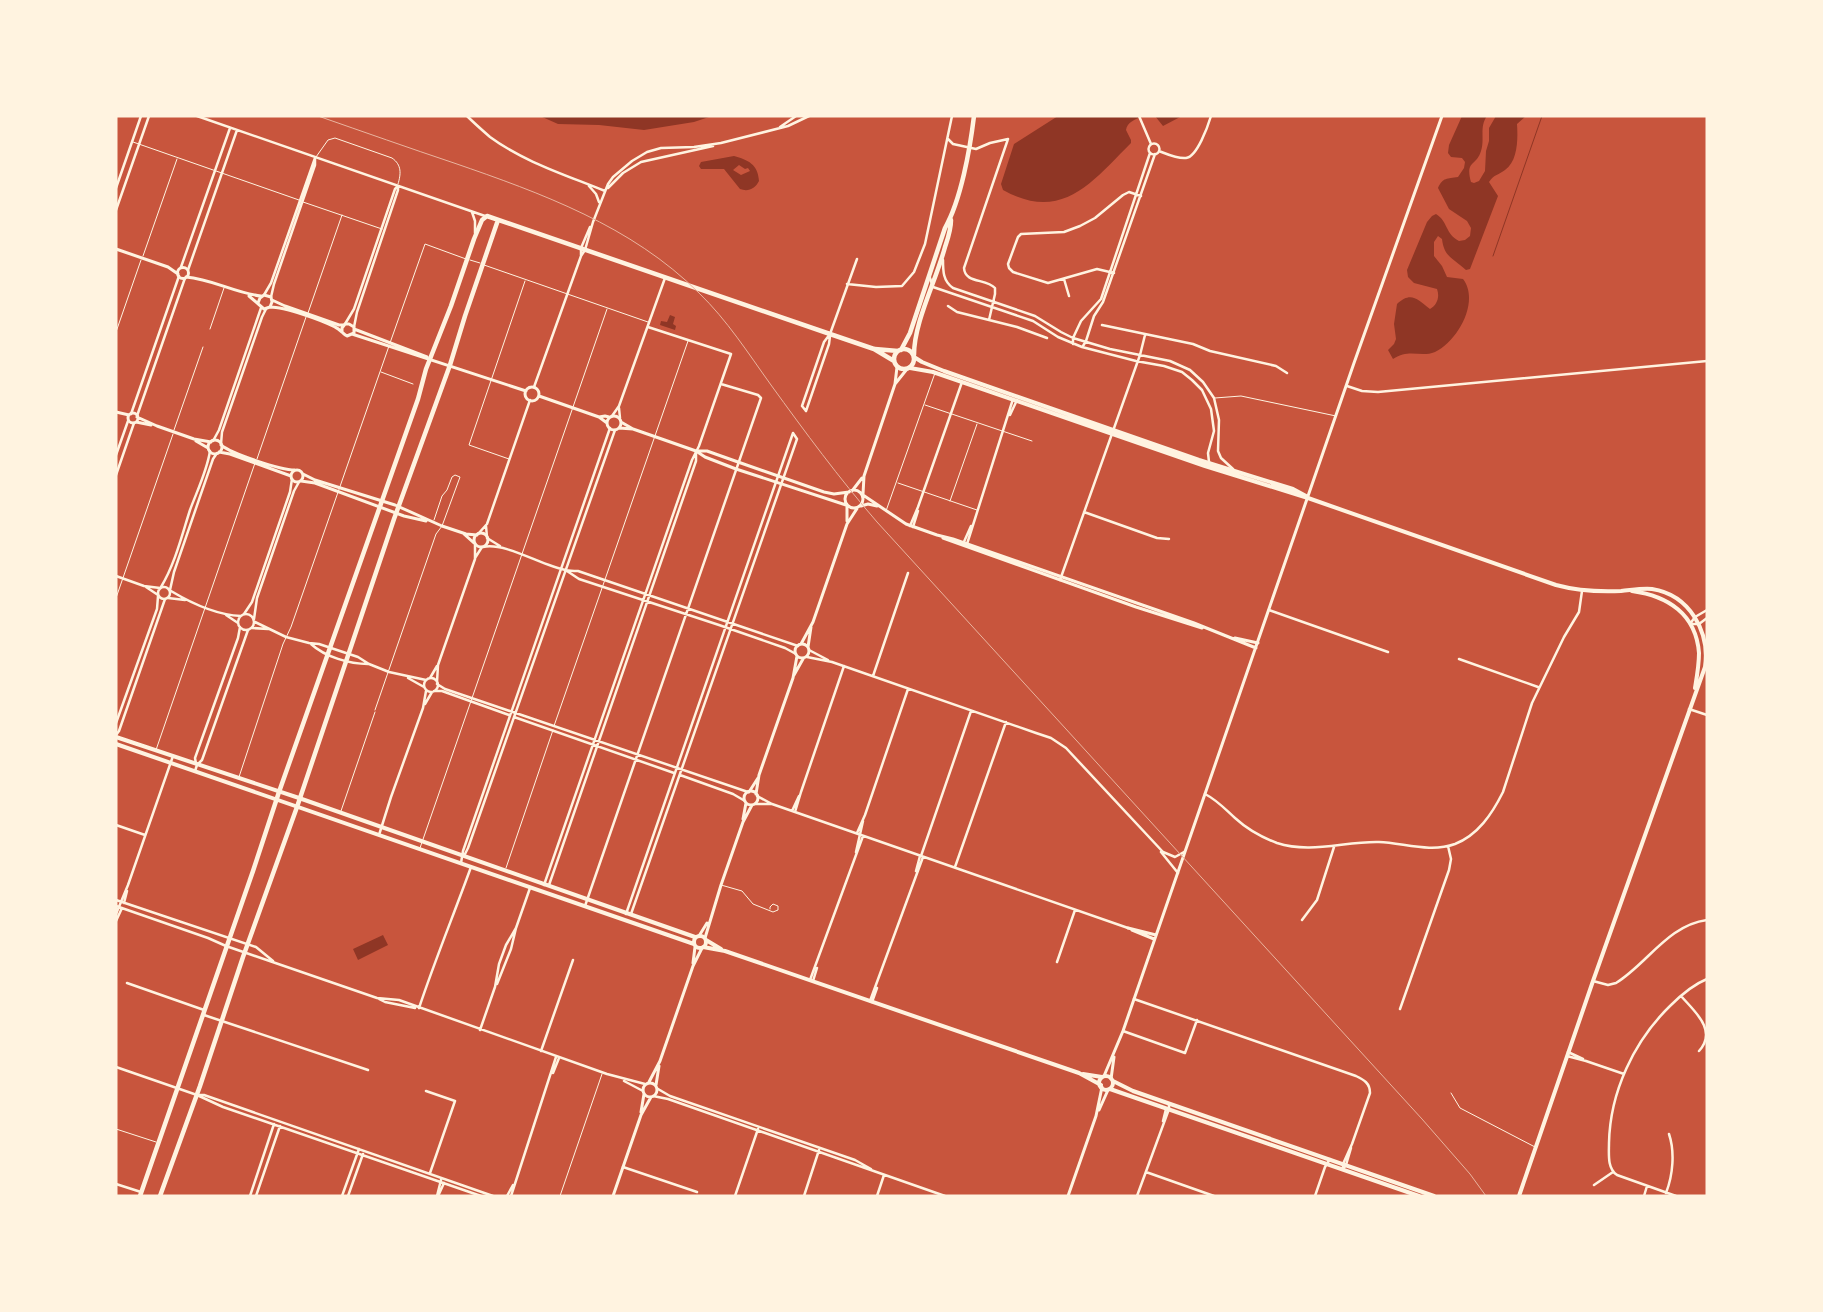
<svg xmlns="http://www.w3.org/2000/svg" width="1823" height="1312" viewBox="0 0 1823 1312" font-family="Figtree,sans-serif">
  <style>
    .water { fill: #8f3625; fill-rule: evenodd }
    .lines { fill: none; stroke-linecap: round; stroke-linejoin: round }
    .stream { stroke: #8f3625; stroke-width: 1 }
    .service { stroke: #fff3e0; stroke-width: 1 }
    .minor { stroke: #fff3e0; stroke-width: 2.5 }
    .tertiary { stroke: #fff3e0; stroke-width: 3 }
    .secondary { stroke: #fff3e0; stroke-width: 4 }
    .trunk { stroke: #fff3e0; stroke-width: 4.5 }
    .rail { stroke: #e9b49f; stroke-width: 1 }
  </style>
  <rect width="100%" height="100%" fill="#c8553d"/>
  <path class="water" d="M540,116H712L694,122L644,130L599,125L558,124Z
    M1058,116H1142C1135,120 1127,122 1126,130L1131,140V143C1092,182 1062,223 1003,190L1001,184L1014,144Z
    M1155,116H1182L1163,126Z
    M1462,116H1487C1479,127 1485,139 1481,151C1476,167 1465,160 1471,182L1474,183L1479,181L1485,171L1486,151L1489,141V128L1496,116H1526L1517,124C1518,138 1518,161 1505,170C1499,175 1494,174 1489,182L1498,196L1470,269L1466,270C1453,258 1444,257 1442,239L1438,236L1434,242V256L1442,266L1447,277L1463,279C1480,301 1458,341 1435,352C1420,358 1410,348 1393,359L1388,350L1394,344L1396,339L1394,324L1397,304C1411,291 1417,299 1430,309C1437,305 1440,297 1437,289L1414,283L1408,277L1407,270L1427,222L1432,216L1436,214C1448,221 1445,234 1459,241L1465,240L1470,236L1471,228L1467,221L1449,209L1438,188C1443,177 1447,179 1458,177L1464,168L1465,162L1462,158L1451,157L1448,153L1449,145Z
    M734,156C748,160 758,164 759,181C755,189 748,192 740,189L724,169H701L699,166L701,162ZM739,165L745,169L748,168L750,171L741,175L733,170Z
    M670,315L675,317L673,324L676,326L675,330L660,325L661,321L667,322Z
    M383,935L388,945L358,960L353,949Z"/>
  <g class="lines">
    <path class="stream" d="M1493,256L1542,116"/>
    <path class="service" d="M133,142L299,200
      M316,157L328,140L335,138L392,158C402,165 401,174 398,184
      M303,202L382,229
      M143,256L177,159
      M470,260L480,263
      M484,265L648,322
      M308,313L342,215
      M210,329L224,288
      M116,332L141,260
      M390,343L425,244L466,259
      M381,372L413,384
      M1215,398L1241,396L1336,416
      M925,405L1032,441
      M174,430L203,347
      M257,459L306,317
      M509,459L469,445L525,281
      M898,483L977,510
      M950,501L977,424
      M886,511L935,373
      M116,598L173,434
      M375,710L436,534L442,526L460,477L455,475L452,477L447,490L442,496L434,520
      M554,726L688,341
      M156,750L255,463
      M239,777L283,644L291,627L389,346
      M341,811L375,712
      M420,848L607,309
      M506,868L553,730
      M721,885L742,891L753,904L773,912L778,910V906L773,904L770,907V909
      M1451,1093L1460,1108L1535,1147
      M116,1129L156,1142
      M560,1196L602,1074"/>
    <path class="minor" d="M197,116L485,216
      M467,116C474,123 482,130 490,137C524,162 566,175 605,191
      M1139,116L1151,144
      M780,127L796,116
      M948,139L953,144L976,149L990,143L1008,139
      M721,143L788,126L809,116
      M1148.5 149a5.5 5.5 0 1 1 11 0a5.5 5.5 0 1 1-11 0Z
      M1159,151C1167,154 1177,159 1186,158C1197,157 1208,126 1211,116
      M589,186L596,194L599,202
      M116,188L141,116
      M608,188L623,173L641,162L713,146
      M116,210L149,116
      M472,212L475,221V233
      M581,255V248L590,227
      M943,260C943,271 943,281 953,288L1035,316L1061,332L1073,338L1110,349L1170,361L1190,370L1203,382L1214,398L1219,420L1218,451L1221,458L1233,469
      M181,267L230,128
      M188,270L237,130
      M1114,273L1097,269L1048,283L1013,272L1009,268L1008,264L1018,237L1021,234L1064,232L1080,226L1095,218L1123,195L1129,192L1141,196
      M930,278L933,287L1033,321L1058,337L1082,347L1136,361L1164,366L1182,372L1192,380L1202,390L1211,409L1214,431L1208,453L1209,462
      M1064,279L1069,296
      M847,284L876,287L902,286L914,272L925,244L952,116
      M264,295L271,283L315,158
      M271,297L274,284L315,165V157
      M948,306L957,312L1017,327L1047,338
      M989,320L995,294V288C986,278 965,284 964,268L1008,139
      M345,324L354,309L395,189L398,186
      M1102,325L1193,344L1210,351L1276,366L1287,373
      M354,327L357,312L398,190V186
      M1073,344V338L1081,321L1101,299L1150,153
      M1083,346L1086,341L1094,316L1103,302L1155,154
      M1347,386L1362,391L1378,392L1707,361
      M534,387L581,256L585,250L593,222L608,184L613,177L632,161L647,152L661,148L694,147L721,143
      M619,408L620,418
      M806,411L802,406L824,342L830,334L857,259
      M806,411L829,344L830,336
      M131,414L179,276
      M1010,415L1017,400
      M137,416L185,278
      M612,416L619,406L665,278
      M213,441L219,430L261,308
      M221,444L222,432L262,317L266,309
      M116,455L128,421
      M116,475L134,423
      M1084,512L1157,538L1169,539
      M486,526L487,537
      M910,526L918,507L962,382
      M913,527L918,511
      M478,534L487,524L530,400
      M487,538L500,546
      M963,544L971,526
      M967,544L1013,399
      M483,547C506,542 542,566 566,570C570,571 574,571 578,571L798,646
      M475,558L482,547
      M567,571L579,579L719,625L785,648L796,654
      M116,576L144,586L160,588
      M1060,580L1140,355L1145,335
      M158 593a6 6 0 1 1 12 0a6 6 0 1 1-12 0Z
      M146,587L158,595
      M161,587C175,564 182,535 190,510C197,491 207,471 210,451
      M170,590L174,572L213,459L217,453
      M171,591C191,603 217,615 241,616
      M168,598L185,600
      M1269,610L1388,652
      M238 622a8 8 0 1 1 16 0a8 8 0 1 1-16 0Z
      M244,614L252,602L290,492L292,479
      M226,615L238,623
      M254,619L257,598L294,491L299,482
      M255,622L286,637L309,643L319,644L358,657L369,664L389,672L426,680
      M1690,624L1695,617L1707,610
      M1690,624H1699L1707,618
      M252,628L268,629
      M311,644C325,657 350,664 368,664
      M809,650L828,660
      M807,657L832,662L1036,733L1051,738L1066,748L1163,852L1175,857L1184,852
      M1459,659L1538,687
      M873,676L908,573
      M424 685a7 7 0 1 1 14 0a7 7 0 1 1-14 0Z
      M408,678L424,687
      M430,678L437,666
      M437,682L438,665L475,559V544
      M437,684L445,689L748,792
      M434,691H442L509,715
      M425,704L432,692
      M1689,709L1707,715
      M514,717L674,773
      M116,723L157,609L158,596
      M116,735L119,731L165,599
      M196,764L195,758L238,638L240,627
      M195,771L197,765L202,760L248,630
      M680,775L733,794L745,801
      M1205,794C1217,800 1225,809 1235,818C1247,829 1261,837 1277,843C1311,854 1345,841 1379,842C1404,843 1430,853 1455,844C1478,835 1492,814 1503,792L1532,703L1564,637L1579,612L1582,591
      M757,796L772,804L1128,928
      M755,804H771
      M792,811L799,796
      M795,812L801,792L844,666
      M116,825L145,835
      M857,833L865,815L908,689
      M379,835L391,797L423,708L426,691
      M856,852L863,821
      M1161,852L1178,873
      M464,856L468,848L615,430
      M921,856L971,711
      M461,863L463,851L610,428
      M955,867L1006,722
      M916,871L920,856
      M544,885L692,460L699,446L731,354L648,327
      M549,885L696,461V453
      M116,900L256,947L273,961
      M124,903L127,891
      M116,906L208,938L226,946L377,998L399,1000L607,1074L645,1084
      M585,906L761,398L758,395L721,384
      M116,914L128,885L173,756
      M626,914L793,433L797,439L631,914
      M1302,920L1317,900L1334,847
      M116,921L122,908
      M1057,962L1075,910
      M810,980L863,836
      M813,981L817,968
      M1593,981L1608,985L1616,983C1647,964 1668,925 1707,920
      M127,983L204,1010
      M497,984L511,949L516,928L530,888
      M1681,996C1694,1011 1718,1030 1699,1051
      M377,998L385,1002L415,1008
      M1134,999L1356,1076C1364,1080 1370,1083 1370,1093L1352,1144L1343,1164V1169
      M870,1001L923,857
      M872,1002L877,988
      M419,1008C435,960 454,914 471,867
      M1400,1009L1449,870L1451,859L1448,846
      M204,1015L368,1070
      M480,1030L495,987L499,964L506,945L516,928
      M1123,1031L1185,1053L1197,1020
      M541,1051L573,960
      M1568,1052L1583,1059
      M1567,1056L1586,1061L1624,1074
      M116,1067L197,1095L223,1107L481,1196
      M553,1073L559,1058
      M624,1081L643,1091
      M658,1089L670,1096L855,1160L871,1169
      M426,1091L455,1101L430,1173
      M197,1095H204L493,1196
      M653,1096L668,1099L945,1196
      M1163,1121L1166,1109
      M623,1167L697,1192
      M1343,1169L1346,1165L1351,1148
      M1146,1172L1214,1196
      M116,1184L141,1192
      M1594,1185L1613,1172
      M1666,1193C1673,1175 1675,1152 1669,1134
      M439,1194L444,1183
      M250,1196L274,1124
      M256,1196L280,1126
      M342,1196L359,1149
      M348,1196L363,1154
      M437,1196L441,1180
      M507,1196L513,1185
      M511,1196L556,1057
      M735,1196L758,1129
      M804,1196L819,1150
      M877,1196L884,1175
      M1137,1196L1169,1109V1104
      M1315,1196L1325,1167L1330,1159
      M1644,1196L1647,1186
      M1676,1196L1617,1175C1607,1168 1609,1154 1609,1143C1610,1092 1634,1041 1670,1006C1681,995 1692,985 1707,979"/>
    <path class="tertiary" d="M116,249L168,267L178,274
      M177.5 273a5.5 5.5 0 1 1 11 0a5.5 5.5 0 1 1-11 0Z
      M186,277C212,279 235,293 261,296
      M249,296L264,309L270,307L272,302L271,297L264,295L260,298L258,303
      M272,300L285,306L339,325H344
      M270,307C285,307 321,320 335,327C340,329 343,334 347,336L354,333V327L349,324H345L342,328V332
      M354,329L427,357
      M352,334L526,391
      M895,384L907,369
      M525 394a7 7 0 1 1 14 0a7 7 0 1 1-14 0Z
      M539,396L599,417L605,416L609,417
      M116,412L129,415
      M128 418a5 5 0 1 1 10 0a5 5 0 1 1-10 0Z
      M607 423a7 7 0 1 1 14 0a7 7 0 1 1-14 0Z
      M137,417L157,426L194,439L211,442
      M599,417L607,423
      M136,422L151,425
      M621,422L633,429
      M619,428L633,429L656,437L696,451L705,457L736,469L846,505
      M208 447a7 7 0 1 1 14 0a7 7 0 1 1-14 0Z
      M196,441L208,448
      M221,445C232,454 280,470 295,470
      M697,451H707L738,462L824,492L834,494L849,492
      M219,452L230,454L291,476
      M291 476a6 6 0 1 1 12 0a6 6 0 1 1-12 0Z
      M303,474L315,480L395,505L442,526L466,534L477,535
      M301,481L315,483L404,516L426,521
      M845 499a9 9 0 1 1 18 0a9 9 0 1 1-18 0Z
      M852,491L862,478
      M863,494L864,476L895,384L897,367
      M863,495L906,524L937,535L953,539L1194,623L1256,648
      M861,506L868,504L877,506
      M847,507V521
      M474 540a7 7 0 1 1 14 0a7 7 0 1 1-14 0Z
      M464,534L474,543
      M943,538L1136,607L1202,628
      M1235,638L1258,643
      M795 651a7 7 0 1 1 14 0a7 7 0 1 1-14 0Z
      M801,644L813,622L847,524L858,507
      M808,647L811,627
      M794,675L803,659
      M744 798a7 7 0 1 1 14 0a7 7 0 1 1-14 0Z
      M749,792L758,778
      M756,794L759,775L793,678L797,656
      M743,819L746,803
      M1128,928L1156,935
      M1132,930L1154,939
      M699,936L707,923
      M705,938L721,885L743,822L752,805
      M693,963L695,947
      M1104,1076L1123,1031L1354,363L1442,116
      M1111,1079L1114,1057
      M649,1082L660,1061L693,966L702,948
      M643 1090a7 7 0 1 1 14 0a7 7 0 1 1-14 0Z
      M656,1085L659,1066
      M1099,1110L1108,1090
      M641,1112L644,1094
      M613,1196L641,1115L651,1097
      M1068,1196L1096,1116L1102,1087"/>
    <path class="secondary" d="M914,357L922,362L944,371L1199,460L1293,489L1306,496
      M910,368L933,372L1205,466L1308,498L1556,585C1578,591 1599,592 1621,591C1632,590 1642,588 1652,589C1690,595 1710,632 1705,667L1593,981L1519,1196
      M1632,591C1668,596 1696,614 1699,653C1699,665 1697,676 1695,688
      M116,737L299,798L695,937
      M116,744L694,944
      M694 942a6 6 0 1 1 12 0a6 6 0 1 1-12 0Z
      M706,940L721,949
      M703,947L725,951L1079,1073L1101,1085
      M1083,1074L1102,1077
      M1099 1083a7 7 0 1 1 14 0a7 7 0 1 1-14 0Z
      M1113,1081L1133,1091L1434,1196
      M1110,1089L1419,1196"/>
    <path class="trunk" d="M894 359a10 10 0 1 1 20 0a10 10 0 1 1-20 0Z
      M875,349L898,351
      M901,350L910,333L945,228C961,200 970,149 974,116
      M914,355C914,322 936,281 945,247C948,238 951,230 951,220
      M140,1196L253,871L279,792L418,399L426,369L451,306L474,239L482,220L487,216L830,334L874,349L894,361
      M160,1196L200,1086L243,957L297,807L394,519L450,365L465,316L498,220"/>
    <path class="rail" d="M318,116C364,132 409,148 454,163C541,193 632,226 699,293C727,320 748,353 771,385C805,432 839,478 877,522L1422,1119L1470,1174L1486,1196"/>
  </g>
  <rect width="1823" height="1312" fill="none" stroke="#fff3e0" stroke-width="235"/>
</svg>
